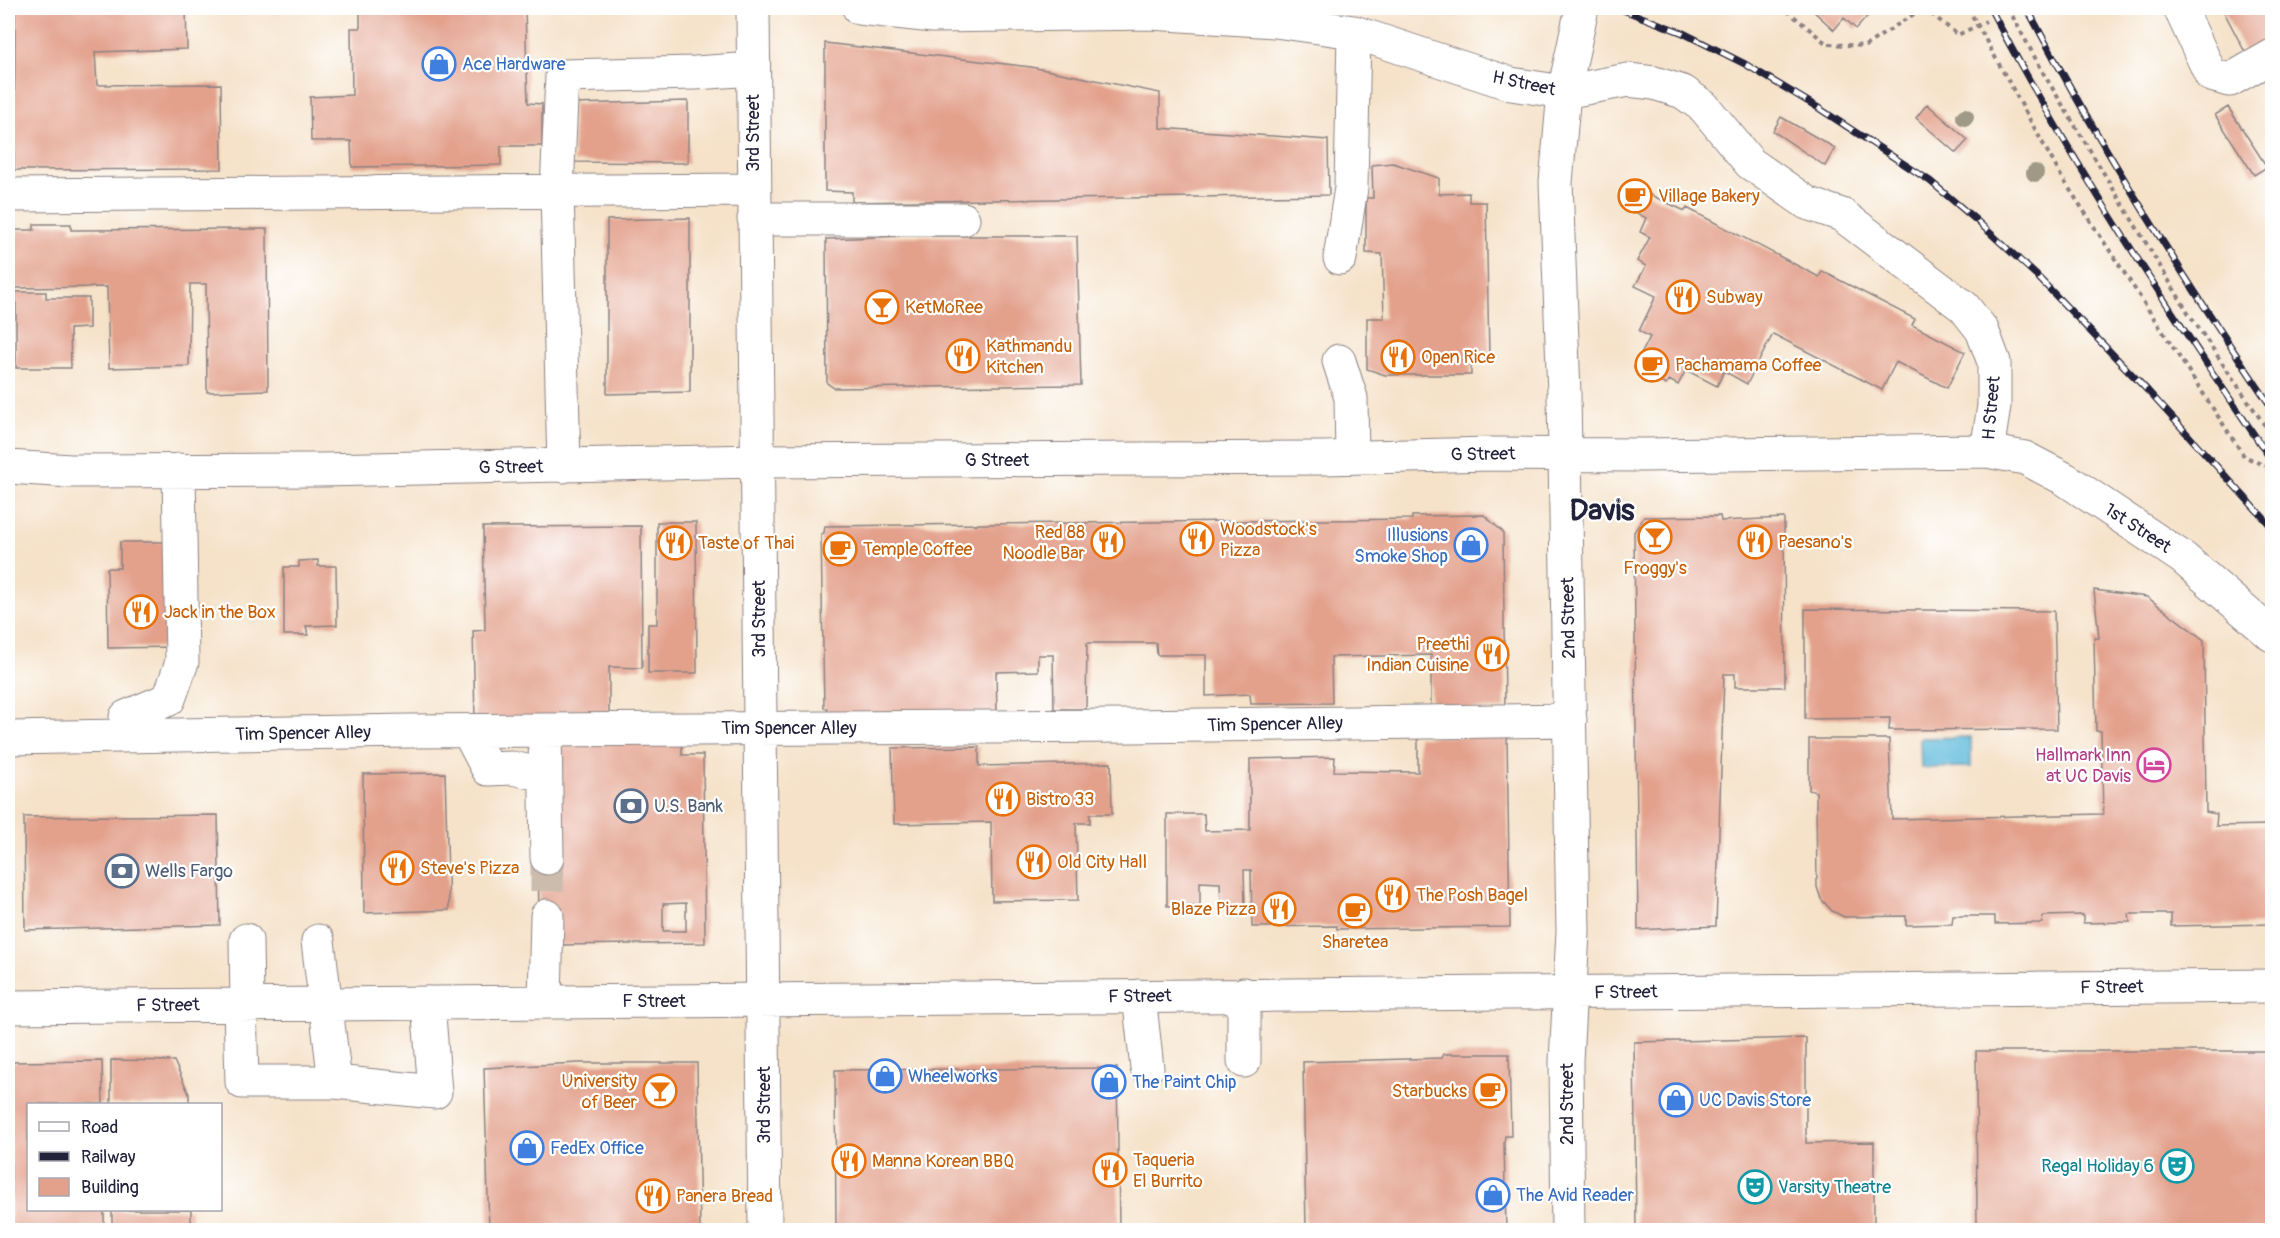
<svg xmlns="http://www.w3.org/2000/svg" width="2280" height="1238" viewBox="0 0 2280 1238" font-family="Pangolin,sans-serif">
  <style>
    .water { fill: #5bb9d9; stroke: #3e6e8a; stroke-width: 1.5 }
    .building { fill: #e3a18c; fill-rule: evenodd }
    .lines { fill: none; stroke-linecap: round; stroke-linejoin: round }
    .minor-tunnel { stroke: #cbbcad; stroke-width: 33; stroke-dasharray: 33 16; stroke-linecap: butt }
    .minor-casing { stroke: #8c8282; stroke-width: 35 }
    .path { stroke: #8c8282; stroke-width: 4; stroke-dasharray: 4.5 4.5; stroke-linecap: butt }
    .minor { stroke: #fff; stroke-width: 33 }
    .rail-casing { stroke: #22223b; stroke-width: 7 }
    .rail { stroke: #fff; stroke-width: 4.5; stroke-dasharray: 14; stroke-linecap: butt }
    .tree { fill: #9f9985 }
    .labels { text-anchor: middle; stroke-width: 4.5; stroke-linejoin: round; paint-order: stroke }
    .shop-label { font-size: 18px; fill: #366cbe; stroke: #fff; text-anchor: start }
    .street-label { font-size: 18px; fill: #22223b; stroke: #fff }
    .food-label { font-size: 18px; fill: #c56008; stroke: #fff; text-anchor: start }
    .hotel-label { font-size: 18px; fill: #b23c85; stroke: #fff; text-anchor: end }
    .service-label { font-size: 18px; fill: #4e5e75; stroke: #fff; text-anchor: start }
    .culture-label { font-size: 18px; fill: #0d838f; stroke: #fff; text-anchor: end }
    .town-label { font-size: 30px; font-weight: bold; fill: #22223b; stroke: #fff }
  </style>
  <rect width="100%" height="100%" fill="#fff"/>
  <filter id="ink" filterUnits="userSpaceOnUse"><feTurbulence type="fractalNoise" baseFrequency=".0167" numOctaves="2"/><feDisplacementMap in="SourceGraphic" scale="12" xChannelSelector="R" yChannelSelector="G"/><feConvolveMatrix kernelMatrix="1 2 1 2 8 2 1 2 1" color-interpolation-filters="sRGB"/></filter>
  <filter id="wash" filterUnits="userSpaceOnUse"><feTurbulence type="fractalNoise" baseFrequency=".008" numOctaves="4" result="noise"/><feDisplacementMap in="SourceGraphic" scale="24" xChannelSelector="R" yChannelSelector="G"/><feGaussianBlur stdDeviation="1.35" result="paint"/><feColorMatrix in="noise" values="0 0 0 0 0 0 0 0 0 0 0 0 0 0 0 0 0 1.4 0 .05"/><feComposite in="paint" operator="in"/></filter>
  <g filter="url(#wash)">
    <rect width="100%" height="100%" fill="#f5e2c9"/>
    <path class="water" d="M1971,737V767L1921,768L1920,738Z"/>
    <g id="blocks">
      <path class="building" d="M15,8H186L187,49L95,52L97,85L221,84L222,169L14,170Z
        M360,8H525L528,103L542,104V146H501V165L352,167L351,141H311L310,97L352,95L351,28H360Z
        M1810,8H1875L1856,29L1844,18L1834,30Z
        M2222,8H2272V42L2247,56Z
        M825,43L1031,67L1160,93V128L1328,140L1329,195L852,202V192L825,191Z
        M688,101V163L574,162L573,104Z
        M1927,104L1968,140L1956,153L1916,118Z
        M2228,107L2267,167L2254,175L2215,115Z
        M1781,117L1835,148L1825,166L1773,131Z
        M1393,163L1439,178V194L1469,193V202H1486L1489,357H1471V375H1385L1367,369V318H1384L1382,254L1366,253V198H1373L1372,165Z
        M1644,192L1685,211L1687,208L1819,277L1822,271L1915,319L1912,325L1965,352L1947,388L1896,362L1882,390L1773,334L1747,384L1724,371L1717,386L1686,370L1678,385L1669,380L1666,385L1634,368L1650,337L1639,331L1656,296L1635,286L1646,266L1637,261L1650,237L1640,232L1646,218L1635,212Z
        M690,218V392L607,394V220Z
        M34,224H71V230L267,229L268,390L207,392L206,284H190L189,366L109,368L107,287L14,288V230H34Z
        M908,236H1077L1081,385L834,388L827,383L826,239Z
        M16,292H46V298H89V328L70,329L71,368H16Z
        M1484,515L1503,532L1505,709H1431V655L1331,657L1332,703L1251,704L1250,694L1206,696V655H1157L1156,643H1087L1086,709H1054L1053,655H1038V671L996,672L997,712L827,715V708H824L821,534L824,533L825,526L1412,519V516Z
        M1720,516L1721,521L1784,518L1785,687H1735V674H1724L1716,926L1638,930L1634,532L1644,517Z
        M657,522H696L697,673H648V624H657Z
        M641,526L642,668L609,667V715L475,720L473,631L485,630L483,527Z
        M120,542H165L177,647L108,648L107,568H120Z
        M318,560V566H336L337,625L306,626L308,635H284V567H299V561Z
        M2094,590L2147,597L2204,640L2206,812L2217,814L2216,826L2272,825V924L2171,926V914H2129L2130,922L2083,923V915L2043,916L2042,923L1995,924V916H1953L1952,924L1906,925V916L1844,917L1832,911L1821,899L1817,887L1816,792L1809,790V739H1889L1892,819L2103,814L2101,731H2096L2094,638H2099Z
        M1805,609L2054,611L2057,729L1889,730L1890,718L1805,719Z
        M1507,736L1510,927L1337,929V926L1252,927L1251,870H1244L1245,905H1221L1220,883L1200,882V905L1167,906V814H1204L1205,831L1250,830V759L1335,757L1334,771L1418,772V737Z
        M682,742V755H703L705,943L560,945L539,917L538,858L558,743ZM686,903V931H663V904Z
        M979,747V766L1111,763L1112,814H1090V823H1076L1078,900L992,901L991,822L894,824L892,748Z
        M445,773L449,910L364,913L363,774Z
        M218,815L220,925L25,930L24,817Z
        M1806,1038V1143L1874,1142V1230H1636L1634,1042Z
        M1976,1051H2272V1230H1977Z
        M1444,1054H1509L1511,1136H1505L1504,1143L1506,1230H1306L1303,1062L1442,1058Z
        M111,1060L174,1061L189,1094V1104H111Z
        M102,1061L103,1104H28V1210H104V1230H11L10,1062Z
        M578,1063H697L700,1230H489L484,1068Z
        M1117,1068L1119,1230H836L835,1070Z
        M112,1210H191V1230H112Z"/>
    </g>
  </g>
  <g filter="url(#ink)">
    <use href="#blocks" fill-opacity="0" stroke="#8c8282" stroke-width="1.5"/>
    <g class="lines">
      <path class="minor-tunnel" d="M547,858V916"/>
      <g class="minor-casing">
        <path id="minor" d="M753,8L765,1230
          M859,8L933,16L1151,13L1275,21L1354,32L1511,84L1564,92L1628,80L1654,83L1683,92L1704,107L1750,163L1807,203L1842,215L1964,307L1982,330L1994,362V406L1987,451
          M2180,8L2211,75L2230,80L2272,56
          M8,195L754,190
          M754,219H963
          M1340,258L1351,188L1354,32
          M1339,361L1351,398L1352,457
          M564,466L557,191L562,76L695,73L753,69
          M8,467L71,471L321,470L758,461L1324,458L1491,454L1642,455L1987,451L2025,458L2065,479L2183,558L2272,635
          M126,717L169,699L182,662L179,470
          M545,730L547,858
          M468,731L488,769L512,768L545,775
          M8,738L409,731L1131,726L1570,720
          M246,940L247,1004
          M318,941L335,1082
          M1244,994V1061
          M1139,996L1147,1068
          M545,1001L547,916
          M240,1004L242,1082H335L435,1092L428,1003
          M8,1007L2272,986
          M1568,1230L1566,1061L1573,932L1564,394L1556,182L1564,92L1582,8"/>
      </g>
      <path class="path" d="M1770,8H1784L1827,44L1865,46L1923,8
        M1924,8L1958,35L1986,21
        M1968,8L2061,176L2244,456L2265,466
        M2008,8L2045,76L2189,314L2272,436"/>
      <use href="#minor" class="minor"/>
      <g class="rail-casing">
        <path id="rail" d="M1618,8L1683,33L1745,64L1817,107L1930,181L1976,220L2035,274L2148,391L2272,527
          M1990,8C2073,166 2172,314 2272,461
          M2027,8C2100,147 2184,278 2272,408"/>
      </g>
      <use href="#rail" class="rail"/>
    </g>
    <g class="tree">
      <circle cx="1965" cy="117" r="9"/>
      <circle cx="2035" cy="173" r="9"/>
    </g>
  </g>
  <defs>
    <g id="shop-ring" transform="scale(1.725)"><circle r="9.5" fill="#fff" stroke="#3f7fe0" stroke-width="1.5"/><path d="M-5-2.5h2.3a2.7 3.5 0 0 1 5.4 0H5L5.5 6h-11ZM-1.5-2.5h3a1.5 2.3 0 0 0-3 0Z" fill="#3f7fe0"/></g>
    <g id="cafe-ring" transform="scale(1.725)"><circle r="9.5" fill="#fff" stroke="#e8710a" stroke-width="1.5"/><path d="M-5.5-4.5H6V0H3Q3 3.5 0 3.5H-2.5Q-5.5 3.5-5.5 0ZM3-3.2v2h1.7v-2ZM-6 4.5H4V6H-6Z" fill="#e8710a"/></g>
    <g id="restaurant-ring" transform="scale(1.725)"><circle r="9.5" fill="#fff" stroke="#e8710a" stroke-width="1.5"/><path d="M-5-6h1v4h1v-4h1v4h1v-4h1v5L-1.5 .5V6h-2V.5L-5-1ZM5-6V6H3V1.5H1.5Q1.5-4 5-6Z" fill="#e8710a"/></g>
    <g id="bar-ring" transform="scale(1.725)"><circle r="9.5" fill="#fff" stroke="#e8710a" stroke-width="1.5"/><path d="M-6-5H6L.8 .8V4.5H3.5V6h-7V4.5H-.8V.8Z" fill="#e8710a"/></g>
    <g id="hotel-ring" transform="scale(1.725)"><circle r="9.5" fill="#fff" stroke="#d1479c" stroke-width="1.5"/><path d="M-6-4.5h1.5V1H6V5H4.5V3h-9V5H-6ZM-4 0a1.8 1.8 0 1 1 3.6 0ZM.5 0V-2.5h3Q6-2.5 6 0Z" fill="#d1479c"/></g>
    <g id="bank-ring" transform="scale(1.725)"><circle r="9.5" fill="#fff" stroke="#5c6f8a" stroke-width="1.5"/><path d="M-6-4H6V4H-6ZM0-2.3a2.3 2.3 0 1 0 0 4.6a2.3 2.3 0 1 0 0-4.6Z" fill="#5c6f8a"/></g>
    <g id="theatre-ring" transform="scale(1.725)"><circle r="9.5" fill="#fff" stroke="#0f9aa8" stroke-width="1.5"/><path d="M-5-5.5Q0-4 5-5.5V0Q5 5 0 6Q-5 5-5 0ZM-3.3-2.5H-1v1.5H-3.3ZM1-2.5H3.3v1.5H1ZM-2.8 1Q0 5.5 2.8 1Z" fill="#0f9aa8"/></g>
  </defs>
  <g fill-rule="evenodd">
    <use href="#shop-ring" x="439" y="64"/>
    <use href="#cafe-ring" x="1635" y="196"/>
    <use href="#restaurant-ring" x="1683" y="297"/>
    <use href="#bar-ring" x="882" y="307"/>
    <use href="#restaurant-ring" x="963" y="356"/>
    <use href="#restaurant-ring" x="1398" y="357"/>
    <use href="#cafe-ring" x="1652" y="365"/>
    <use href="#bar-ring" x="1655" y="537"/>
    <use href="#restaurant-ring" x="1197" y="539"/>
    <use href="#restaurant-ring" x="1108" y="542"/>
    <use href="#restaurant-ring" x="1755" y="542"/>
    <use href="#restaurant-ring" x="675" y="543"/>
    <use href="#shop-ring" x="1471" y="545"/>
    <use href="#cafe-ring" x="840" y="549"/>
    <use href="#restaurant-ring" x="141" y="612"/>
    <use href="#restaurant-ring" x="1492" y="654"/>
    <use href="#hotel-ring" x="2154" y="765"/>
    <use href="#restaurant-ring" x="1003" y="799"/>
    <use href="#bank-ring" x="631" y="806"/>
    <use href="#restaurant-ring" x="1034" y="862"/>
    <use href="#restaurant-ring" x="397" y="868"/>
    <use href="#bank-ring" x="122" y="871"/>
    <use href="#restaurant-ring" x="1393" y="895"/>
    <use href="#restaurant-ring" x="1279" y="909"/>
    <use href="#cafe-ring" x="1355" y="911"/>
    <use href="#shop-ring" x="885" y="1076"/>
    <use href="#shop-ring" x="1109" y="1082"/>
    <use href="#bar-ring" x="660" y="1091"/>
    <use href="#cafe-ring" x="1490" y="1091"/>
    <use href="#shop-ring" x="1676" y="1100"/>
    <use href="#shop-ring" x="527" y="1148"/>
    <use href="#restaurant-ring" x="849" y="1161"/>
    <use href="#theatre-ring" x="2177" y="1166"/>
    <use href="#restaurant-ring" x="1110" y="1170"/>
    <use href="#theatre-ring" x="1755" y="1187"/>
    <use href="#shop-ring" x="1493" y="1195"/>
    <use href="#restaurant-ring" x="653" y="1196"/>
  </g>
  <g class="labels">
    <g class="shop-label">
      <text x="462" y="70">Ace Hardware</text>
      <text x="1448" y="541" text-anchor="end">Illusions<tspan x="1448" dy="21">Smoke Shop</tspan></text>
      <text x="908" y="1082">Wheelworks</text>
      <text x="1132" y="1088">The Paint Chip</text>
      <text x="1699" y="1106">UC Davis Store</text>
      <text x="550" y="1154">FedEx Office</text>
      <text x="1516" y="1201">The Avid Reader</text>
    </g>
    <g class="street-label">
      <text transform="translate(1524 83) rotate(12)" y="6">H Street</text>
      <text transform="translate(753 133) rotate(-90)" y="6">3rd Street</text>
      <text transform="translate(1991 408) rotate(-85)" y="6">H Street</text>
      <text transform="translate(1483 454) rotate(-1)" y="6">G Street</text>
      <text x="997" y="466">G Street</text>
      <text transform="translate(511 467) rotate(-1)" y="6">G Street</text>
      <text transform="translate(2138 528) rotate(33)" y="6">1st Street</text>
      <text transform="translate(1568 618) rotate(-91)" y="6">2nd Street</text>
      <text transform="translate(759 619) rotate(-90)" y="6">3rd Street</text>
      <text transform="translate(1275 724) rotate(-1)" y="6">Tim Spencer Alley</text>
      <text x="789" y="734">Tim Spencer Alley</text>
      <text transform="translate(303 733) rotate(-1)" y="6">Tim Spencer Alley</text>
      <text transform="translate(2112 987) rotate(-1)" y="6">F Street</text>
      <text transform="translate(1626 992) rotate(-1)" y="6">F Street</text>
      <text transform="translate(1140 996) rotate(-1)" y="6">F Street</text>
      <text x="654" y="1007">F Street</text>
      <text transform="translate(168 1005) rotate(-1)" y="6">F Street</text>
      <text transform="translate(1567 1104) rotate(-90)" y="6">2nd Street</text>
      <text transform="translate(764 1105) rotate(-90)" y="6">3rd Street</text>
    </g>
    <g class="food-label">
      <text x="1658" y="202">Village Bakery</text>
      <text x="1706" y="303">Subway</text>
      <text x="905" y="313">KetMoRee</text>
      <text x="986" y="352">Kathmandu<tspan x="986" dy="21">Kitchen</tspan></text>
      <text x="1421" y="363">Open Rice</text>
      <text x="1675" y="371">Pachamama Coffee</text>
      <text x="1220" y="535">Woodstock's<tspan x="1220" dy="21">Pizza</tspan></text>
      <text x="1085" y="538" text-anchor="end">Red 88<tspan x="1085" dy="21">Noodle Bar</tspan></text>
      <text x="1778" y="548">Paesano's</text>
      <text x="698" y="549">Taste of Thai</text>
      <text x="863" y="555">Temple Coffee</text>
      <text x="1655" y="574" text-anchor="middle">Froggy's</text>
      <text x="164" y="618">Jack in the Box</text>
      <text x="1469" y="650" text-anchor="end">Preethi<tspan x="1469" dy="21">Indian Cuisine</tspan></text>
      <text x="1026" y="805">Bistro 33</text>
      <text x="1057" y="868">Old City Hall</text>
      <text x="420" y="874">Steve's Pizza</text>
      <text x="1416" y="901">The Posh Bagel</text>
      <text x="1256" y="915" text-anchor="end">Blaze Pizza</text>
      <text x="1355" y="948" text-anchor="middle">Sharetea</text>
      <text x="637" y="1087" text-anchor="end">University<tspan x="637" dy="21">of Beer</tspan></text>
      <text x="1467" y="1097" text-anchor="end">Starbucks</text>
      <text x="1133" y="1166">Taqueria<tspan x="1133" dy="21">El Burrito</tspan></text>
      <text x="872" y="1167">Manna Korean BBQ</text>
      <text x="676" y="1202">Panera Bread</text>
    </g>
    <g class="hotel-label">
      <text x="2131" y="761">Hallmark Inn<tspan x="2131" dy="21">at UC Davis</tspan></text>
    </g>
    <g class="service-label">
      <text x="654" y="812">U.S. Bank</text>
      <text x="145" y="877">Wells Fargo</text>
    </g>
    <g class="culture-label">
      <text x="2154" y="1172">Regal Holiday 6</text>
      <text x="1778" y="1193" text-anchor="start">Varsity Theatre</text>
    </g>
    <g class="town-label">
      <text x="1602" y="520">Davis</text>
    </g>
  </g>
  <rect width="2280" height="1238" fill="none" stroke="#fff" stroke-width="30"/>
  <rect x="27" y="1103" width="195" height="108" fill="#ffffff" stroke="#a7a7b1" stroke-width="1.5"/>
  <rect x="39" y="1122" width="30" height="9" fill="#ffffff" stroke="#a7a7b1" stroke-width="1.5"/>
  <text x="81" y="1133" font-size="18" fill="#22223b">Road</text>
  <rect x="39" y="1152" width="30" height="9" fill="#22223b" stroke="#a7a7b1" stroke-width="1.5"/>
  <text x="81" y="1163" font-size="18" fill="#22223b">Railway</text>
  <rect x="39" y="1178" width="30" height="18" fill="#e3a18c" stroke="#a7a7b1" stroke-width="1.5"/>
  <text x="81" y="1193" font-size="18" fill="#22223b">Building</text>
</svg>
